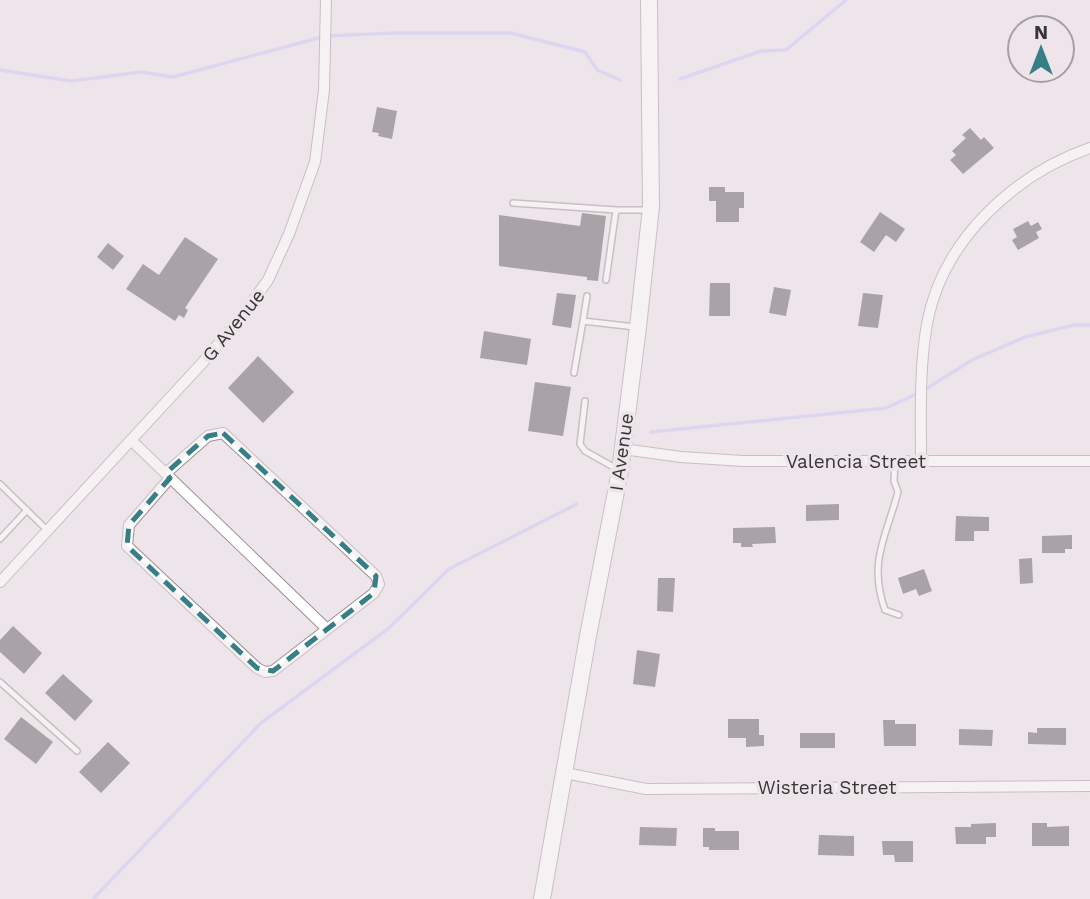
<svg xmlns="http://www.w3.org/2000/svg" width="1090" height="899" viewBox="0 0 1090 899" font-family="'Work Sans',sans-serif">
  <style>
    .lines { fill: none; stroke-linecap: round; stroke-linejoin: round }
    .stream { stroke: #c8c4f8; stroke-width: 3.5 }
    .building { fill: #565158 }
    .service-casing { stroke: #999196; stroke-width: 8 }
    .minor-casing { stroke: #999196; stroke-width: 12 }
    .primary-casing { stroke: #999196; stroke-width: 18 }
    .service { stroke: #fff; stroke-width: 5 }
    .minor { stroke: #fff; stroke-width: 10 }
    .primary { stroke: #fff; stroke-width: 16 }
    .marked { fill: none; stroke: #377f86; stroke-width: 5; stroke-dasharray: 14 9; stroke-linejoin: round }
    .labels { text-anchor: middle; stroke-width: 7; stroke-linejoin: round; paint-order: stroke }
    .street-label { font-size: 19px; fill: #383536; stroke: #eee5ea }
  </style>
  <rect width="100%" height="100%" fill="#eee5ea"/>
  <g class="lines">
    <path class="stream" d="M0,70L71,81L141,72L173,77L326,36L396,33H511L585,52L597,70L620,80
      M680,79L761,51L786,50L846,0
      M651,432L886,408L921,392L972,360L1025,337L1074,325H1090
      M93,899L261,723L389,628L449,569L577,504"/>
  </g>
  <path class="building" d="M377,107L397,111L392,139L378,136L379,133L372,132Z
    M970,128L981,140L984,137L994,148L963,174L950,160L956,155L952,151L966,138L962,135Z
    M709,187H725V192H744V208H739V222H716V201H709Z
    M880,212L905,229L896,242L886,235L874,252L860,242Z
    M582,213L606,216L598,281L587,280V277L499,266V215L580,226Z
    M1028,221L1031,226L1038,222L1042,229L1036,232L1039,238L1018,250L1012,240L1017,237L1013,229Z
    M185,237L218,259L185,308L188,310L184,318L179,315L175,321L126,289L143,264L159,275Z
    M108,243L124,256L113,270L97,257Z
    M710,283H730V316H709Z
    M774,287L791,290L786,316L769,313Z
    M557,293L576,295L571,328L552,325Z
    M863,293L883,295L878,328L858,326Z
    M484,331L531,339L527,365L480,358Z
    M258,356L294,392L263,423L228,388Z
    M535,382L571,387L563,436L528,431Z
    M839,504V520L806,521V505Z
    M956,516L989,517V531H974V541H955Z
    M775,527L776,543L752,544L753,547H741V543H733V528Z
    M1072,535V549H1065V553H1042V536Z
    M1032,558L1033,583L1020,584L1019,559Z
    M924,569L932,591L919,596L916,589L903,594L898,578Z
    M658,578H675L673,612L657,611Z
    M13,626L42,653L24,674L0,652V640Z
    M637,650L660,654L655,687L633,684Z
    M63,674L93,701L75,721L45,693Z
    M21,717L53,742L36,764L4,739Z
    M728,719H759V735H764V746L746,747V738H728Z
    M883,720H895V724H916V746H884Z
    M1037,728H1066V745L1028,744V732L1037,733Z
    M959,729L993,730L992,746L959,745Z
    M800,733H835V748H800Z
    M108,742L130,763L101,793L79,772Z
    M996,823V837H986V844H956L955,827H971V824Z
    M1032,823H1047V827L1069,826V846H1032Z
    M640,827L677,828L676,846L639,845Z
    M703,828H715V831H739V850H709V847H703Z
    M819,835L854,836V856L818,855Z
    M882,841H913V862H895L894,855H883Z"/>
  <g class="lines">
    <g class="service-casing">
      <path id="service" d="M513,203L616,210
        M606,280L616,210H648
        M583,321L587,296
        M574,373L583,321L635,327
        M585,401L580,444L585,451L617,469
        M895,461L894,481L898,492C886,537 868,562 885,610L899,615
        M0,484L48,531
        M0,539L27,510
        M0,682L77,751"/>
    </g>
    <g class="minor-casing">
      <path id="minor" d="M131,440L327,629
        M623,449L681,457L743,461H1090
        M921,462C921,416 919,369 927,324C942,241 1013,175 1090,148
        M166,473L208,436L223,433L376,576L379,584L374,593L273,671L265,672L257,668L127,546L129,525L170,478
        M0,582L204,361L238,321L268,280L289,234L315,162L324,90L326,0
        M565,773L646,789L1090,786"/>
    </g>
    <g class="primary-casing">
      <path id="primary" d="M542,899L588,636L620,471L638,327L651,207L649,0"/>
    </g>
    <use href="#service" class="service"/>
    <use href="#minor" class="minor"/>
    <use href="#primary" class="primary"/>
  </g>
  <path d="M0 0H1090V899H0ZM223,433L376,576L374,593L273,671L257,668L127,546L129,525L170,478L166,473L208,436Z" fill="#eee5ea" fill-opacity=".55" fill-rule="evenodd"/>
  <path class="marked" d="M223,433L376,576L374,593L273,671L257,668L127,546L129,525L170,478L166,473L208,436Z"/>
  <g class="labels">
    <g class="street-label">
      <text transform="translate(233 325) rotate(-51)" y="7">G Avenue</text>
      <text transform="translate(621 452) rotate(-82)" y="7">I Avenue</text>
      <text x="856" y="468">Valencia Street</text>
      <text x="827" y="794">Wisteria Street</text>
    </g>
  </g>
  <g transform="translate(1041 49)"><circle r="33" fill="#eee5ea" stroke="#a59fa2" stroke-width="2"/>
  <path d="M0-5L12 26L0 18L-12 26Z" fill="#377f86"/>
  <text y="-10" font-size="19" font-weight="bold" text-anchor="middle" fill="#383536">N</text>
  </g>
</svg>
